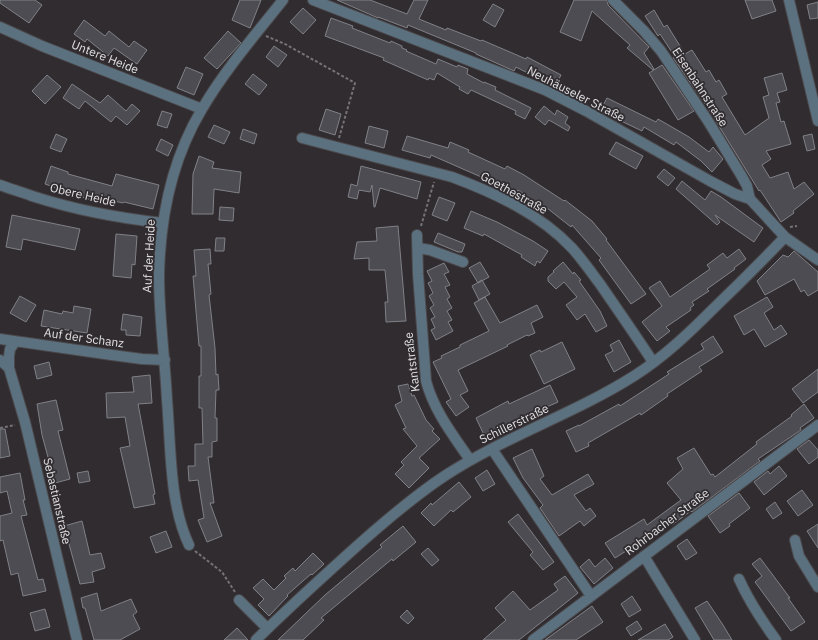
<svg xmlns="http://www.w3.org/2000/svg" width="818" height="640" viewBox="0 0 818 640" font-family="'IBM Plex Sans',sans-serif">
  <style>
    .building { fill: #4c4c52; stroke: #808186 }
    .lines { fill: none; stroke-linecap: round; stroke-linejoin: round }
    .minor-casing { stroke: #4c494c; stroke-width: 12 }
    .path { stroke: #767376; stroke-width: 2; stroke-dasharray: 3 2; stroke-linecap: butt }
    .minor { stroke: #5b717f; stroke-width: 10 }
    .labels { text-anchor: middle; stroke-width: 3.5; stroke-linejoin: round; paint-order: stroke }
    .street-label { font-size: 12px; fill: #e2e0e2; stroke: #302c30 }
  </style>
  <rect width="100%" height="100%" fill="#302c30"/>
  <path class="building" d="M0,0H35L42,5L29,23L0,3Z
    M240,0H261L250,28L232,20Z
    M337,0H370L407,14L414,0H428L419,19L446,30L447,28L481,41L482,40L526,59L527,57L561,75L555,87L516,67L514,71L476,54V53L408,25L407,28L378,17V18Z
    M574,0H607L608,5L649,47L644,53L654,69L653,70L627,48L630,45L592,11L581,41L560,32Z
    M745,0H772L776,11L752,19Z
    M818,2V18L810,19L807,5Z
    M493,4L504,10L495,27L483,20Z
    M303,8L316,20L303,34L290,22Z
    M654,10L664,27L667,25L685,54L692,50L706,72L709,70L716,82L719,80L727,94L722,97L745,135L769,118L763,97L769,95L764,78L782,73L787,90L777,93L780,102L776,103L781,122L784,121L791,144L766,151L771,159L762,165L770,178L788,172L794,189L804,182L814,194L793,211L794,213L781,222L760,190L759,191L706,105L673,58L675,57L660,34L658,36L645,16Z
    M331,18L353,26L352,28L390,43L391,41L402,46V48L407,50L406,51L436,64L438,59L457,67L458,65L468,69L467,74L484,83V82L496,87L495,90L531,108L525,119L515,114L516,111L471,90L468,94L459,89L460,87L437,73L434,80L429,78L428,80L383,60L384,58L325,36Z
    M84,20L105,36L109,31L129,47L134,41L147,50L137,64L114,48L108,56L87,39L85,42L74,34Z
    M228,31L241,43L217,69L204,58Z
    M274,46L287,55L278,67L266,57Z
    M662,65L694,111L678,120L649,73Z
    M186,67L203,74L194,95L177,88Z
    M253,74L267,85L259,95L245,84Z
    M47,75L61,87L45,104L32,91Z
    M72,84L100,103L108,95L126,111L132,104L140,111L127,125L116,116L111,122L85,101L79,109L63,98Z
    M607,98L656,122L658,119L689,137L709,152L713,147L723,159L712,172L701,161L676,142L674,145L644,127L642,131L600,111Z
    M544,106L555,115L557,110L568,117L565,123L570,127L568,131L549,120L545,125L535,117Z
    M326,109L341,114L335,135L319,130Z
    M162,111L172,114L167,128L157,125Z
    M214,125L230,132L224,144L208,137Z
    M369,126L388,131L384,148L365,143Z
    M243,129L257,134L254,144L240,139Z
    M56,134L67,139L61,152L50,148Z
    M812,134L815,149L807,151L803,136Z
    M407,136L448,148L450,142L469,150L468,152L505,169L507,166L524,175L564,201L565,200L592,221L607,239L606,240L646,294L631,304L599,260L601,258L572,225L571,227L547,208L546,209L518,190L517,192L489,178L488,180L431,155L430,158L402,150Z
    M161,139L173,145L168,156L156,150Z
    M616,142L643,156L636,169L609,154Z
    M199,156L214,162L212,168L241,172L239,193L214,189L213,214H192L193,174Z
    M51,166L68,172V174L112,186L116,174L159,185L153,209L124,202L123,203L92,196L91,200L45,184Z
    M361,166L421,182L417,199L380,188L375,207H374L372,185L370,192L359,190L357,199L348,197L351,184L357,186Z
    M664,169L675,178L668,186L657,177Z
    M682,181L705,200L711,191L721,197L763,228L754,242L715,215L720,222L717,225L676,189Z
    M439,197L455,203L447,221L432,215Z
    M220,207L234,208L233,221L219,220Z
    M471,211L497,222L533,241L548,251L540,263L537,261L535,266L521,257L522,255L484,234L483,236L464,228Z
    M12,215L80,229L75,250L23,239L21,250L6,247Z
    M398,226L406,321L386,322L385,302H388L385,270H369V258L354,259L357,242L377,241L376,228Z
    M438,233L465,244L462,252H458L434,242Z
    M116,234L137,236L135,265L132,264L131,278L113,276Z
    M216,238H225L224,251H215Z
    M210,249L211,264H208L211,294L209,295L215,348L216,375L218,374L219,390H216L215,418H217V441L212,442V457H208L214,503H210L222,536L207,542L198,520L204,518L198,480L189,481L188,466H195V444H203L202,408H199V376H201V346H199L193,276H196L194,250Z
    M739,249L746,259L734,268L735,269L707,289L709,291L692,302L694,305L690,308L691,310L666,327L670,331L657,341L642,322L662,306L649,288L660,281L670,297L710,269L707,265L723,253L727,258Z
    M794,251L818,272V290L808,296L804,290L801,292L794,279L765,295L757,281L783,255L788,257Z
    M480,262L489,277L478,283L469,268Z
    M563,262L573,274L574,272L581,280L579,281L600,311L607,326L596,332L585,314L577,320L566,305L577,297L564,282L556,289L548,281V277L554,272L553,271Z
    M444,263L449,272L444,274L450,285L445,287L450,297L447,299L452,308L447,311L452,320L448,322L453,331L436,340L431,330L435,328L431,319L435,317L430,308L434,305L429,296L433,293L428,283L432,281L427,271Z
    M482,280L490,294L479,300L472,286Z
    M20,296L36,305L26,322L10,313Z
    M485,297L500,323L537,305L543,317L531,323L535,333L528,336L527,335L507,345L508,346L458,370L468,391L460,395L469,407L456,416L446,402L451,399L433,362L442,358L441,356L460,347V345L489,331L474,303Z
    M767,297L773,307L764,313L774,330L781,325L787,334L765,347L754,329L744,335L734,316Z
    M74,306L91,309L87,333L41,326L44,310L62,314L63,311L73,313Z
    M123,314L142,317L140,336L126,335V330H121Z
    M713,336L723,352L699,367L702,371L667,394L668,396L641,415L640,413L588,443L589,446L576,452L566,431L579,425V426L619,404L620,406L669,374L667,372L704,349L701,344Z
    M619,340L631,362L614,372L605,355L613,351L610,345Z
    M562,342L575,369L544,384L530,355L540,350L541,352Z
    M49,362L52,375L37,379L34,366Z
    M818,369V392L803,403L792,389Z
    M150,375L152,403L138,404L155,494L153,495L155,504L134,508L120,448L130,446L125,417L107,418L106,393L134,392L132,377Z
    M408,384L412,396L414,395L426,420L434,429L432,431L440,439L419,458L429,468L409,488L395,474L404,465L401,462L417,446L403,429L406,428L395,405L402,401L398,386Z
    M550,385L558,402L484,435L476,418L508,401L509,404Z
    M56,400L63,430L58,431L70,479L55,483L42,435L37,404Z
    M804,404L814,418L800,428L801,430L758,459L760,461L692,512L691,511L672,525L669,521L653,533V534L615,558L605,543L644,519L647,525L681,500L667,483L683,469L677,458L694,448L711,475L713,474L715,477L757,444L756,442L792,416L791,415Z
    M0,429H5L10,456L0,458Z
    M809,440L818,450V457L809,464L797,449Z
    M532,449L544,476L540,479L552,495L588,474L594,484L574,495L586,511L590,508L596,516L584,526L580,521L559,536L540,508L543,505L523,478L513,458Z
    M779,466L787,476L764,495L754,482L768,471L770,474Z
    M487,470L495,484L483,491L475,478Z
    M88,471L90,481L79,483L77,473Z
    M20,473L25,500H23L27,515L21,516L38,580L43,579L46,591L23,596L18,573L11,575L3,540L0,541V516L12,513L7,491L0,493V477Z
    M459,482L471,497L453,512L451,510L434,526L421,513L431,503L432,505Z
    M802,490L813,505L798,516L787,501Z
    M739,493L750,508L729,524L730,526L720,533L708,516Z
    M775,502L782,513L773,519L766,509Z
    M518,514L554,562L543,570L530,555L533,552L508,522Z
    M82,521L90,555L101,553L105,568L92,572L94,582L80,584L64,526Z
    M818,524V548L807,531Z
    M403,526L416,542L393,561L392,559L321,618L324,620L303,640H278L325,595L382,547L380,545Z
    M166,531L172,547L156,553L150,537Z
    M687,539L697,553L686,560L677,546Z
    M428,548L439,560L432,566L421,554Z
    M313,553L324,564L312,575L311,574L287,595L288,596L269,616L258,605L264,599L253,588L263,579L274,590L286,578L284,576L293,568L295,571Z
    M605,558L613,568L594,584L580,567L589,559L595,567Z
    M760,558L790,598H788L805,622L791,631L755,582L762,576L752,564Z
    M565,576L578,593L519,640H483L506,620L495,608L513,591L530,610L558,590L554,584Z
    M97,593L101,611L131,599L137,612L133,615L140,629L120,640H94L85,608H83L81,598Z
    M632,596L641,610L629,617L621,604Z
    M707,601L723,625L732,640H714L695,608Z
    M592,606L603,622L576,640H545Z
    M45,609L50,627L35,631L30,613Z
    M407,610L414,618L408,624L400,617Z
    M637,621L642,629L631,636L626,628Z
    M665,624L673,637L668,640H638Z
    M237,628L248,640H224Z"/>
  <g class="lines">
    <g class="minor-casing">
      <path id="minor" d="M313,0L545,90L586,111L710,181L735,194L750,199L785,237L818,260
        M613,0L644,31L661,51L708,121L741,175L747,186L750,199
        M789,0L818,121
        M0,27L42,46L202,109
        M302,138L452,177C495,193 540,214 572,248C582,259 591,272 600,284C618,310 636,336 653,362
        M0,185C10,189 22,192 32,196C75,210 118,218 163,223
        M417,235L418,274L426,381C434,411 453,435 470,460
        M418,248L430,250L463,262
        M0,339L112,355L142,359L165,360
        M15,342L10,349L9,356V368L25,422L77,640
        M0,360L9,368
        M492,449L591,596
        M795,540L799,556L818,587
        M189,545C169,503 171,446 167,400C165,359 159,317 159,276C160,218 172,159 202,109C225,70 255,35 283,0
        M644,556L695,640
        M739,579C749,601 762,621 776,640
        M239,600L267,628
        M256,640C285,611 316,583 347,555C379,526 411,498 446,475C506,436 574,414 634,376C664,357 689,333 714,308C738,285 762,261 785,237
        M533,640L818,425"/>
    </g>
    <path class="path" d="M266,36L285,44L355,83L339,138
      M421,226L434,182
      M790,227L797,226
      M0,428L15,425
      M195,551L222,572L235,592"/>
    <use href="#minor" class="minor"/>
  </g>
  <g class="labels">
    <g class="street-label">
      <text transform="translate(105 57) rotate(22)" y="4">Untere Heide</text>
      <text transform="translate(700 87) rotate(57)" y="4">Eisenbahnstraße</text>
      <text transform="translate(576 94) rotate(27)" y="4">Neuhäuseler Straße</text>
      <text transform="translate(514 193) rotate(29)" y="4">Goethestraße</text>
      <text transform="translate(83 195) rotate(13)" y="4">Obere Heide</text>
      <text transform="translate(149 256) rotate(-87)" y="4">Auf der Heide</text>
      <text transform="translate(84 338) rotate(8)" y="4">Auf der Schanz</text>
      <text transform="translate(412 362) rotate(-97)" y="4">Kantstraße</text>
      <text transform="translate(514 424) rotate(-26)" y="4">Schillerstraße</text>
      <text transform="translate(57 501) rotate(77)" y="4">Sebastianstraße</text>
      <text transform="translate(667 522) rotate(-37)" y="4">Rohrbacher Straße</text>
    </g>
  </g>
</svg>
